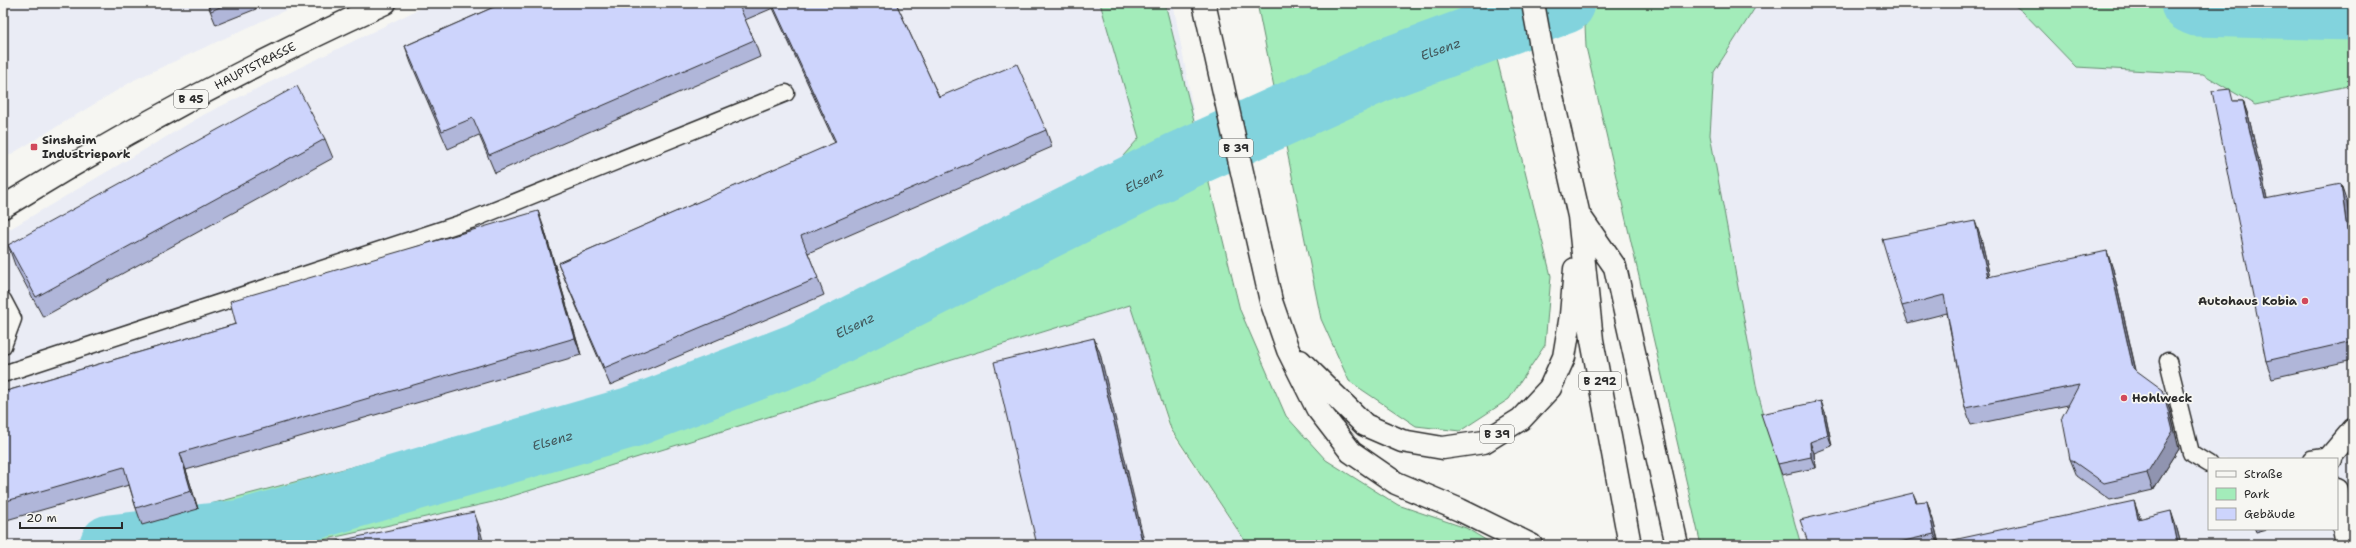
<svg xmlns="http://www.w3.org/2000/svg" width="2356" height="548" viewBox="0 0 2356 548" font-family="'Shantell Sans',sans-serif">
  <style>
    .built { fill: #eaecf5; fill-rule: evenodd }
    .green { fill: #a3ecba; stroke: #678c72 }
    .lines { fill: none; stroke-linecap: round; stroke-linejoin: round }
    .river { stroke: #82d3dd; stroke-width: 61 }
    .service-casing { stroke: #2b2b2b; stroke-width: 19 }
    .minor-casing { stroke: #2b2b2b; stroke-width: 25 }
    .primary-casing { stroke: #2b2b2b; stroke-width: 25 }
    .trunk-casing { stroke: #2b2b2b; stroke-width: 25 }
    .service { stroke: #f6f6f2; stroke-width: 16 }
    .minor { stroke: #f6f6f2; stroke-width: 22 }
    .primary { stroke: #f6f6f2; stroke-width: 22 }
    .trunk { stroke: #f6f6f2; stroke-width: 22 }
    .wall { fill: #b0b6d9; stroke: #2b2b2b }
    .shaded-wall { fill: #9094b0; stroke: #2b2b2b }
    .building { fill: #cdd4fc; stroke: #2b2b2b }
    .poi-dot { fill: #d1495b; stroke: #f6f6f2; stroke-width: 1.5 }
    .labels { text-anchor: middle; stroke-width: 3.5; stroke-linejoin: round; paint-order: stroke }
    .shield { fill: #f6f6f2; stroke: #686867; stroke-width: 1 }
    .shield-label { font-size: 11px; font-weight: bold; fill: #2b2b2b }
    .street-label { font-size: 12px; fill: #2b2b2b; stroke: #f6f6f2 }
    .poi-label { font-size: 12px; font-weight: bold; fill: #2b2b2b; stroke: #f6f6f2; text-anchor: start }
    .water-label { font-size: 13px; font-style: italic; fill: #415558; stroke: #f6f6f2 }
  </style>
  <rect width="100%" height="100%" fill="#f6f6f2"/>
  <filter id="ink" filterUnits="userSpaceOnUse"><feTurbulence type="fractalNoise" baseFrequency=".025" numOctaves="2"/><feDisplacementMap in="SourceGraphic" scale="8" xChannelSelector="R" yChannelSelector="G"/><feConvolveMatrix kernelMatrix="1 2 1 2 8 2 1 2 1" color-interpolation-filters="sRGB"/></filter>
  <g filter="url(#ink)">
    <path class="built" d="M3,3H301L136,79L3,159Z
      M431,3H1173L1199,141L810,323L653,381L482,433L493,502L1130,305L1170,431L1247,545H3V233L205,114Z
      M1758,3H2011L2022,11L2076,67L2203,74L2255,105L2353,85V545H1801L1757,390L1710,135L1714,72ZM2209,459H2337V529H2209Z"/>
    <path class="green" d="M1100,3H1165L1240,310L1286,416L1326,460L1398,505L1466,528L1494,545H1250L1245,541L1171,429L1130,305L493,502L300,545H59L125,525L138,533L196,517L199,507L481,433L653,381L810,323L1091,192L1139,138Z
      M1257,3H1483L1551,276L1545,345L1509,399L1460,431L1416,426L1349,381L1321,319Z
      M1584,3H1758L1714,72L1710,135L1757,390L1801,545H1701L1586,47Z
      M2011,3H2353V85L2255,105L2203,74L2076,67L2022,11Z"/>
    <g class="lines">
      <g class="river">
        <path d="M2191,3L2197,6L2353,10"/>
        <path id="s1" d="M110,545L242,530L632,417L799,353L1179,162L1385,69L1565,3"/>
      </g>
      <g class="service-casing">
        <path id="service" d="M3,300L13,319L3,346
          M2168,361L2191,453L2209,464
          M3,374L471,220L786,93
          M2311,459L2331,456"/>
      </g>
      <g class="minor-casing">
        <path id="minor" d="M2331,459V456L2353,430
          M2337,490L2347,545"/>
      </g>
      <g class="primary-casing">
        <g id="primary">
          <path id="s2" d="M3,207C126,131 254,63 385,3"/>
        </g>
      </g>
      <g class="trunk-casing">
        <path id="trunk" d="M1204,3L1271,301L1288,350L1317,408L1351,452L1396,483L1460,510L1531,545
          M1533,3L1542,52L1579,216L1592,340L1630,545
          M1581,218L1615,267L1677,545
          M1300,361L1365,425L1402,441L1443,448L1484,442L1521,419L1550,388L1564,357L1571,315L1575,269"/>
      </g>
      <use href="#service" class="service"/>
      <use href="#minor" class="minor"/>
      <use href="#primary" class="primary"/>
      <use href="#trunk" class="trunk"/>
    </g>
    <path class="wall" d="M207,3H254L256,9L216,25Z
      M503,3H896L939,97L1046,130L1052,147L808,253L824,295L610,385L565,280L558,263L835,143L773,8L745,20L754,40L760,57L495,173L479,135L448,149L411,63L405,46Z
      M2234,101H2243L2249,118L2267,199L2347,202L2351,229L2353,228V360L2272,378L2266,361Z
      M325,139L333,158L43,317L15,265L8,245Z
      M544,228L581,355L186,470L198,509L142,525L136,508L129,485L3,521V392L236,324Z
      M1981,238L1990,277L2113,269L2136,370L2169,407L2179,449L2153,490L2110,500L2077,476L2070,459L2068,405L1971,425L1965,408L1947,313L1908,323L1902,306Z
      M1825,412L1832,446L1814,453L1815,468L1782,475L1778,464Z
      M1913,493L1917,502L1932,516L1939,543L2140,518L2177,529L2181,545H1809Z
      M2255,529H2267L2256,532Z"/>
    <path class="shaded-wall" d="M2243,101L2249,118L2271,216L2265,199Z
      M2341,184L2347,202L2353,242L2347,230Z
      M538,211L544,228L581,355L575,338Z
      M1975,221L1981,238L1994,294L1988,277Z
      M2107,251L2113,269L2139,385L2133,368Z
      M1094,338L1100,353L1145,545H1143Z
      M2163,390L2169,407L2179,449L2153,490L2147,473Z
      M1821,401L1825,412L1832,446L1828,435Z
      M1810,442L1814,453L1815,468L1811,457Z
      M180,453L186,470L198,509L191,491Z
      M1927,501L1932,516L1939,545L1934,534Z
      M2134,501L2140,518L2144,536L2138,519Z
      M2171,511L2177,529L2181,545H2178Z
      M474,512L480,529L484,545H481Z"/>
    <path class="building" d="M207,3H229L211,11Z
      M503,3H738L754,40L489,155L473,118L442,131L405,46Z
      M772,3H896L939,97L1017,64L1046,130L801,236L818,278L604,368L558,263L836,142Z
      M297,86L325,139L36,297L8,245Z
      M2230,89L2233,101H2243L2265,199L2341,184L2347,230L2353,228V341L2266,361L2212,91Z
      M538,211L575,338L180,453L191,491L136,508L124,467L3,502V392L236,324L230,301Z
      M1975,221L1988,277L2107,251L2133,368L2163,390L2173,431L2147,473L2104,483L2070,459L2062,417L2079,385L1965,408L1944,295L1902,306L1882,239Z
      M1094,338L1143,545H1037L994,362Z
      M1821,401L1828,435L1810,442L1811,457L1778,464L1761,414Z
      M1913,493L1916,502L1927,501L1934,534L1887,545H1809L1800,520Z
      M2134,501L2138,519L2171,511L2178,545H1930Z
      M474,512L481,545H320Z"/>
  </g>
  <g class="poi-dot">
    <rect x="30" y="143" width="8" height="8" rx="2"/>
    <circle cx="2305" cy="301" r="4"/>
    <circle cx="2124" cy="398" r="4"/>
  </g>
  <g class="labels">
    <g class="shield">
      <rect x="174" y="90" width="34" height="18" rx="3"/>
      <rect x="1219" y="139" width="34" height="18" rx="3"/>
      <rect x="1579" y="372" width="42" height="18" rx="3"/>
      <rect x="1480" y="425" width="34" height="18" rx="3"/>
    </g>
    <g class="shield-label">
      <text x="191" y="103">B 45</text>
      <text x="1236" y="152">B 39</text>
      <text x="1600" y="385">B 292</text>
      <text x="1497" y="438">B 39</text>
    </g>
    <g class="street-label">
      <text dy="4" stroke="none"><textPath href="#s2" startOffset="289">HAUPTSTRASSE</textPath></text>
    </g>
    <g class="poi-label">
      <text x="42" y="144">Sinsheim<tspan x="42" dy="14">Industriepark</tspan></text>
      <text x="2297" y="305" text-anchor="end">Autohaus Kobia</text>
      <text x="2132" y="402">Hohlweck</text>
    </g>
    <g class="water-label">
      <text dy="5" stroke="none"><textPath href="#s1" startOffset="1428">Elsenz</textPath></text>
      <text dy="5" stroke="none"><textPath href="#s1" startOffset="1104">Elsenz</textPath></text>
      <text dy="5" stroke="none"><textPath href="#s1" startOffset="780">Elsenz</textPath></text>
      <text dy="5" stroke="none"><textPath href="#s1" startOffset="456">Elsenz</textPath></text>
    </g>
  </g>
  <rect width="2356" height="548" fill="none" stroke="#f6f6f2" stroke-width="16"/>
  <rect x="8" y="8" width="2340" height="532" fill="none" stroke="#2b2b2b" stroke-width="1.5" filter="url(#ink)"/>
  <rect x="2208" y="458" width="130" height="72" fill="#f6f6f2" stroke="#a5a5a2"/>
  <rect x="2216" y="471" width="20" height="6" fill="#f6f6f2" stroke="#a5a5a2"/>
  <text x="2244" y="478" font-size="12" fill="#2b2b2b">Straße</text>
  <rect x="2216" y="488" width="20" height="12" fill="#a3ecba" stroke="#a5a5a2"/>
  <text x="2244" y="498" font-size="12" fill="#2b2b2b">Park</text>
  <rect x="2216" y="508" width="20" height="12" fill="#cdd4fc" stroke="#a5a5a2"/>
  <text x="2244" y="518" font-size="12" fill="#2b2b2b">Gebäude</text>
  <path d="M20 522v6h102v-6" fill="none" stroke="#2b2b2b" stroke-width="2"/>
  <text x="26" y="522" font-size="12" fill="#2b2b2b" stroke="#f6f6f2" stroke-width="3" paint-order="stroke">20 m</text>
</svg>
